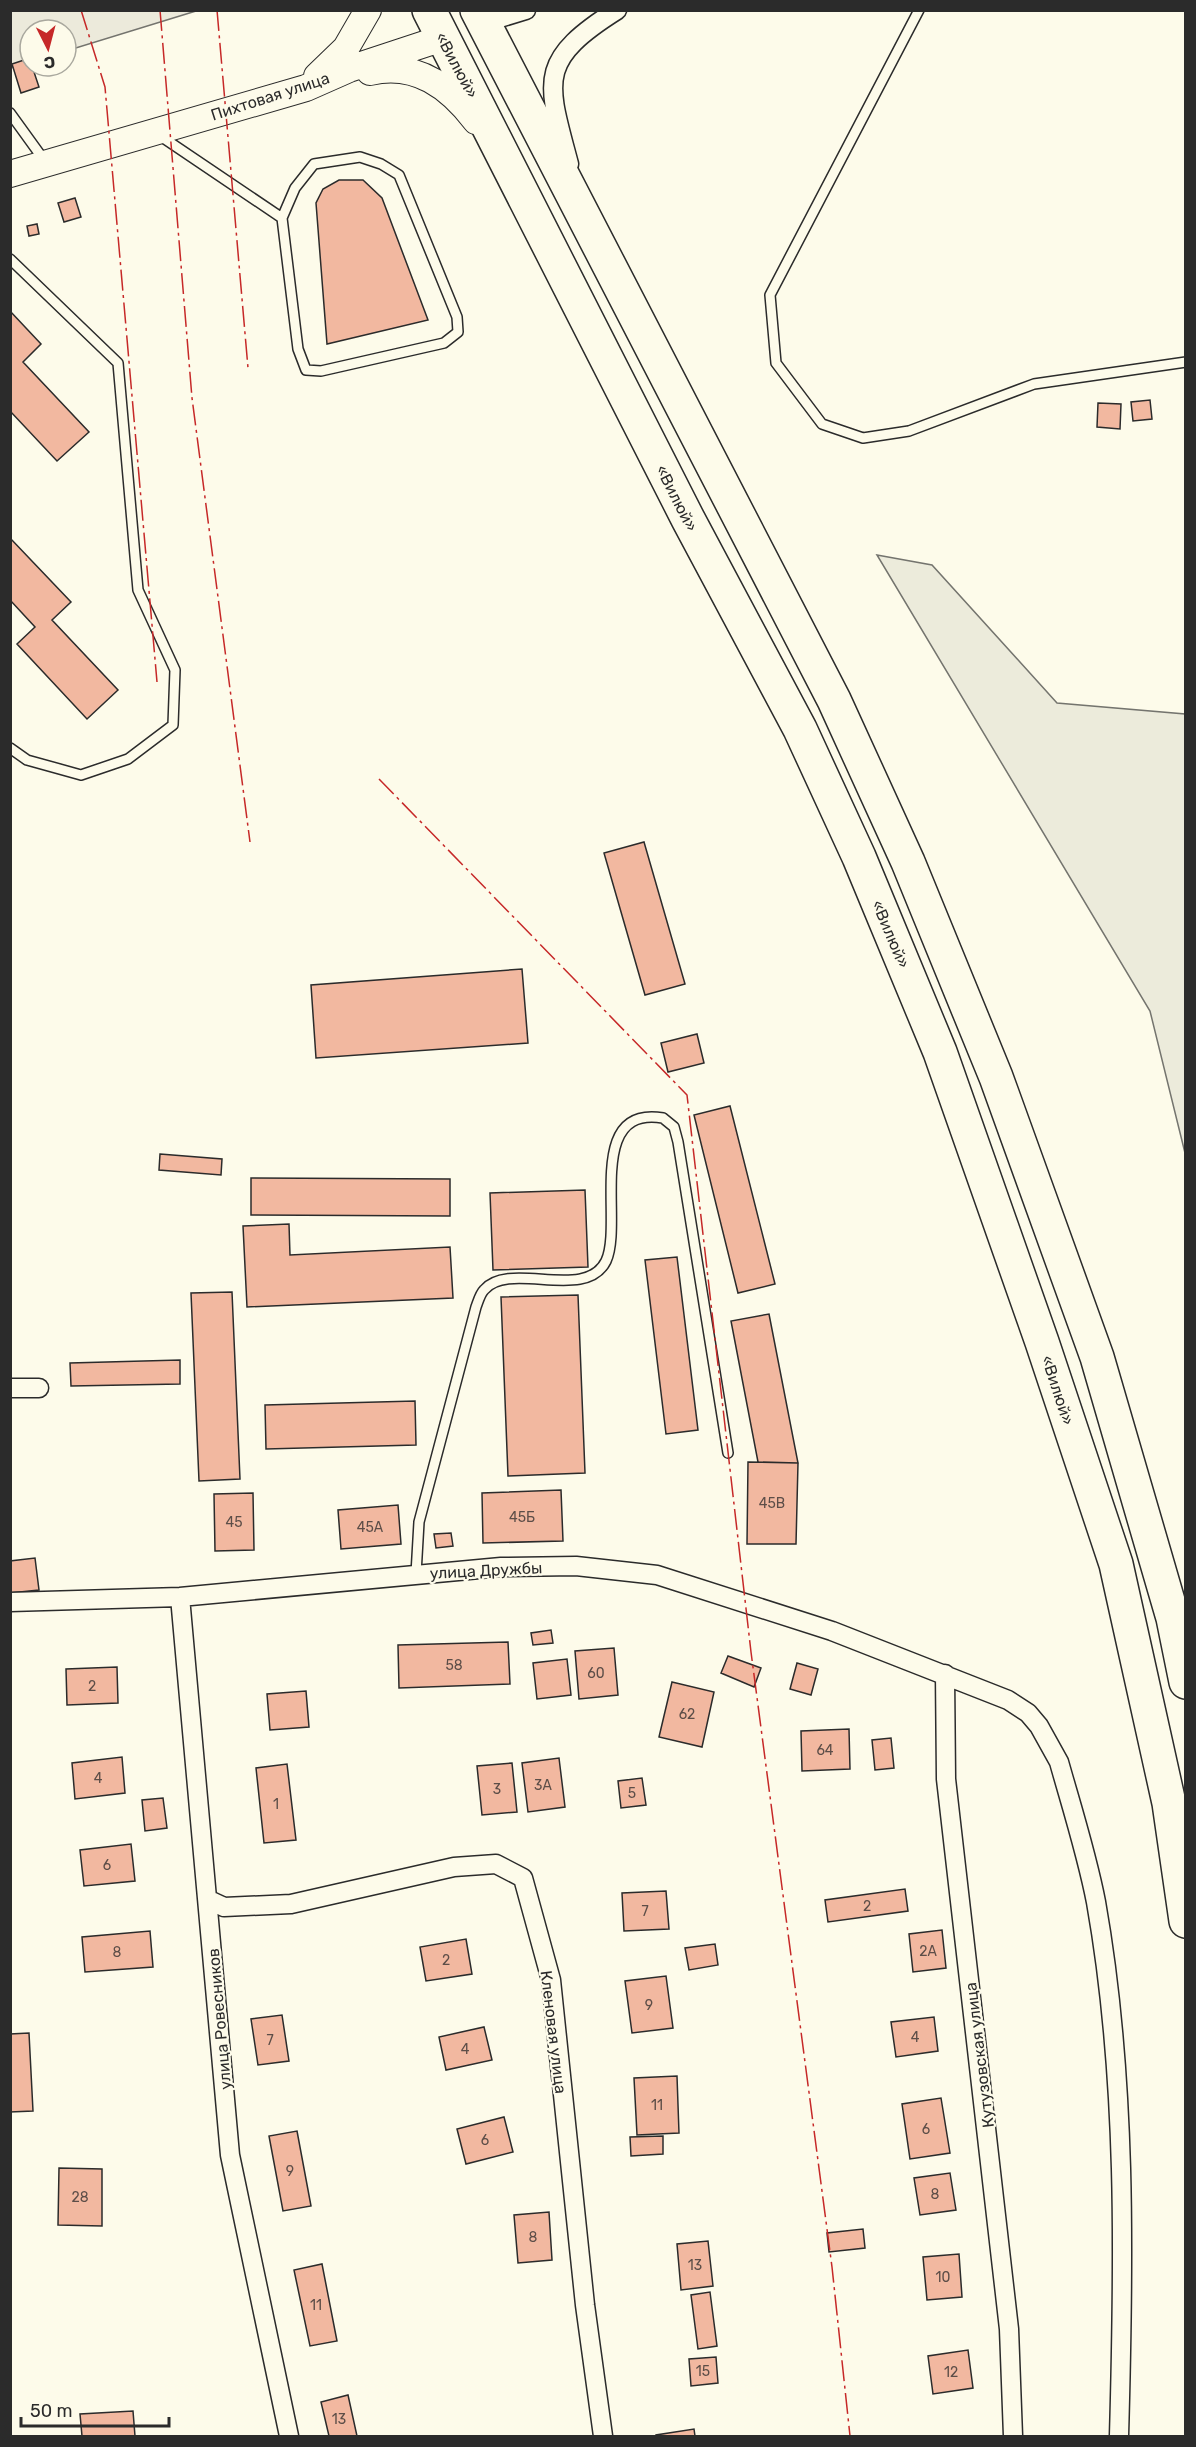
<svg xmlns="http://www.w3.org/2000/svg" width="1196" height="2447" viewBox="0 0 1196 2447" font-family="Rubik,sans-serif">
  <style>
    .green { fill: #ecebdb; stroke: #74746e; stroke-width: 1.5 }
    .parking { fill: #eceadb; stroke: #74746e; stroke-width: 1.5 }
    .building { fill: #f2b8a0; stroke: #2b2b2b; stroke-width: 1.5 }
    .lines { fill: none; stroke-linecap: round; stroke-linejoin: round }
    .lane-casing { stroke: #2b2b2b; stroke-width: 12 }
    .street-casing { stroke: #2b2b2b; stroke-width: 21 }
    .secondary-casing { stroke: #2b2b2b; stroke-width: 28 }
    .highway-casing { stroke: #2b2b2b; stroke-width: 36 }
    .lane { stroke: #fdfbea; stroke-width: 9 }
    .street { stroke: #fdfbea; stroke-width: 18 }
    .secondary { stroke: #fdfbea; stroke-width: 26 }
    .highway { stroke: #fdfbea; stroke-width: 33 }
    .power { stroke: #c62828; stroke-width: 1.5; stroke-dasharray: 21 4.5 3 4.5; stroke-linecap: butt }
    .labels { text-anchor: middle; stroke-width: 4.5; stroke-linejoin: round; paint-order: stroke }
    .number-label { font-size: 14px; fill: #5d4e48 }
    .street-label { font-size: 16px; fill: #2b2b2b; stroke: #fdfbea }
  </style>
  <rect width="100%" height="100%" fill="#fdfbea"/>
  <path class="green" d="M877,555L932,565L1057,703L1185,714V1153L1150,1011Z"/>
  <path class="parking" d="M11,11H196L66,51V30H30V62L11,68Z"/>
  <path class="building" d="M30,58V66H32L39,87L21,93L12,64Z
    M339,180H363L382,198L428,320L327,344L316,203L323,189Z
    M75,198L81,217L64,222L58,203Z
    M37,224L39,234L29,236L27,226Z
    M10,311L41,344L23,362L89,432L57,461L10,411Z
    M1150,400L1152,419L1133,421L1131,402Z
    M1098,403L1121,404L1120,429L1097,427Z
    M10,538L71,602L52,620L118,690L87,719L17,644L35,627L10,600Z
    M644,842L685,984L645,995L604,853Z
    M522,969L528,1043L316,1058L311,985Z
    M697,1034L704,1063L668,1072L661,1043Z
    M730,1106L775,1284L738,1293L694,1115Z
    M160,1154L222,1159L221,1175L159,1170Z
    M251,1178L450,1179V1216L251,1215Z
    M585,1190L588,1267L493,1270L490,1193Z
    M289,1224L290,1255L450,1247L453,1298L247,1307L243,1226Z
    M677,1257L698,1430L666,1434L645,1260Z
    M232,1292L240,1479L199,1481L191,1293Z
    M578,1295L585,1473L508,1476L501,1297Z
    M769,1314L798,1463L758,1462L731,1321Z
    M180,1360V1384L71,1386L70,1363Z
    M415,1401L416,1445L266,1449L265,1405Z
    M748,1462L798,1463L796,1544H747Z
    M561,1490L563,1541L483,1543L482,1493Z
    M253,1493L254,1550L215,1551L214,1494Z
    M398,1505L401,1544L341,1549L338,1510Z
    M451,1533L453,1546L436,1548L434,1534Z
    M35,1558L39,1590L10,1593V1561Z
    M551,1630L553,1643L533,1645L531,1633Z
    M508,1642L510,1684L399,1688L398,1645Z
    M614,1648L618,1695L579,1699L575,1651Z
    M728,1656L761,1668L754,1687L721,1673Z
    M567,1659L571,1695L537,1699L533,1663Z
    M797,1663L818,1669L811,1695L790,1689Z
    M117,1667L118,1703L67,1705L66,1669Z
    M672,1682L714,1692L702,1747L659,1737Z
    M306,1691L309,1727L270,1730L267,1694Z
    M849,1729L850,1769L802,1771L801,1731Z
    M891,1738L894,1768L875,1770L872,1740Z
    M122,1757L125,1793L75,1799L72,1763Z
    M559,1758L565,1807L528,1812L522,1763Z
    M512,1763L517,1812L482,1815L477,1766Z
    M287,1764L296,1840L264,1843L256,1768Z
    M642,1778L646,1805L621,1808L618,1781Z
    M163,1798L167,1828L145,1831L142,1800Z
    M131,1844L135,1881L84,1886L80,1850Z
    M905,1889L908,1911L828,1922L825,1900Z
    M666,1891L669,1929L624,1931L622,1893Z
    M942,1930L946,1968L913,1972L909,1934Z
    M150,1931L153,1967L85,1972L82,1937Z
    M466,1939L472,1974L426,1981L420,1947Z
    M715,1944L718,1965L689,1970L685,1948Z
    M666,1976L673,2028L632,2033L625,1981Z
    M282,2015L289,2061L258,2065L251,2019Z
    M934,2017L938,2051L896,2057L891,2022Z
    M484,2027L492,2060L446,2070L439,2037Z
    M29,2033L33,2111L10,2112V2034Z
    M677,2076L679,2133L637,2135L634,2078Z
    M941,2098L950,2153L910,2159L902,2104Z
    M504,2117L513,2152L466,2164L457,2129Z
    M297,2131L311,2206L283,2211L269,2136Z
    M663,2136V2154L631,2156L630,2137Z
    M59,2168L102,2169V2226L58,2225Z
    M950,2173L956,2210L920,2215L914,2178Z
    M549,2212L552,2260L518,2263L514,2215Z
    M863,2229L865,2248L829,2252L827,2233Z
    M708,2241L713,2286L681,2290L677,2244Z
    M959,2254L962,2297L927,2300L923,2257Z
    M322,2264L337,2341L310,2346L294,2270Z
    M710,2292L717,2346L698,2349L691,2295Z
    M968,2350L973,2388L933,2394L928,2356Z
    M716,2357L718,2383L691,2386L689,2359Z
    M348,2395L357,2436H329L321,2402Z
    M133,2411L135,2436H82L80,2414Z
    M694,2429L695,2436H656V2435Z"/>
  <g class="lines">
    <g class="lane-casing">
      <path id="lane" d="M919,10L770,295L776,363L822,424L863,438L909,431L1034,384L1186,362
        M10,113L44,160
        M159,135L282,218
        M360,157L381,164L399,175L457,317L458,332L444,343L321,371L306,370L298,349L282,218L295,188L314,164Z
        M10,259L118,363L138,590L175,670L173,725L128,759L81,775L27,760L10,748
        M416,1574L419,1522L476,1307C478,1302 480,1294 484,1290C509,1260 586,1302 606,1261C624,1223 584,1105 663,1118L674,1127L678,1142L728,1453"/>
    </g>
    <g class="street-casing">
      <path id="street" d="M483,23L526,10
        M569,164C547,81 536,61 617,10
        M10,1388H39
        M180,1597L230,2155L289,2436
        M10,1602L180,1597L501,1567L576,1566L657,1575L832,1631L1008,1700L1028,1713L1039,1726L1059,1762C1072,1808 1087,1855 1096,1902C1127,2077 1124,2260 1119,2436
        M945,1674L946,1779L1009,2329L1013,2436
        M209,1900L224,1907L291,1904L454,1867L496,1864L523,1878L551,1980L585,2305L603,2436"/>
    </g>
    <g class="secondary-casing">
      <path id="secondary" d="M370,72C416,61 450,87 476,121
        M317,76L346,48L368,10
        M10,174L306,88L349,69L443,38"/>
    </g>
    <g class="highway-casing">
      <path id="highway" d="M429,10L688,519L800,729L859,857L940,1052L1042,1342L1116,1564L1169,1803L1186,1921
        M477,10L834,700L908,862L996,1077L1097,1357L1173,1618L1186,1682"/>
    </g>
    <use href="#lane" class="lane"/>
    <use href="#street" class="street"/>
    <use href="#secondary" class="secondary"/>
    <use href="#highway" class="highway"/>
    <path class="power" d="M81,10L105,87L157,682
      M160,10L192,398L250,842
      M217,10L248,368
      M379,779L687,1095L751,1652L832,2267L850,2436"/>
  </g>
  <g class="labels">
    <g class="number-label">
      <text x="772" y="1508">45В</text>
      <text x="522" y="1522">45Б</text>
      <text x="234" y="1527">45</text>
      <text x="370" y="1532">45А</text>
      <text x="454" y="1670">58</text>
      <text x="596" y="1678">60</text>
      <text x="92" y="1691">2</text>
      <text x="687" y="1719">62</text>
      <text x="825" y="1755">64</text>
      <text x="98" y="1783">4</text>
      <text x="543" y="1790">3А</text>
      <text x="497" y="1794">3</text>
      <text x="632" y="1798">5</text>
      <text x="276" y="1809">1</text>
      <text x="107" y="1870">6</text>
      <text x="867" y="1911">2</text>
      <text x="645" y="1916">7</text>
      <text x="928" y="1956">2А</text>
      <text x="117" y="1957">8</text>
      <text x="446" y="1965">2</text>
      <text x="649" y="2010">9</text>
      <text x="915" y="2042">4</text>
      <text x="270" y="2045">7</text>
      <text x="465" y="2054">4</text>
      <text x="657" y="2110">11</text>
      <text x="926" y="2134">6</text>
      <text x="485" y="2145">6</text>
      <text x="290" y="2176">9</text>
      <text x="935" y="2199">8</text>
      <text x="80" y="2202">28</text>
      <text x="533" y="2242">8</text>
      <text x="695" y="2270">13</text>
      <text x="943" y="2282">10</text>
      <text x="316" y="2310">11</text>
      <text x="703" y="2376">15</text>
      <text x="951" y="2377">12</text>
      <text x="339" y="2424">13</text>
    </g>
    <g class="street-label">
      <text transform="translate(457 65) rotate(62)" y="6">«Вилюй»</text>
      <text transform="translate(270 96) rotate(-18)" y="6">Пихтовая улица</text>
      <text transform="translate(677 498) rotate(63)" y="6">«Вилюй»</text>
      <text transform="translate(891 934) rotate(67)" y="6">«Вилюй»</text>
      <text transform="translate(1058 1390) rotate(72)" y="6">«Вилюй»</text>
      <text transform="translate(486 1570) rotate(-3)" y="6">улица Дружбы</text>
      <text transform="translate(219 2019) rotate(-95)" y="6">улица Ровесников</text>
      <text transform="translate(554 2032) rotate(83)" y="6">Кленовая улица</text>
      <text transform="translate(979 2055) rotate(-97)" y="6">Кутузовская улица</text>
    </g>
  </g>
  <rect width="1196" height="2447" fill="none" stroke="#2b2b2b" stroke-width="24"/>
  <g transform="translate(48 48) rotate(174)"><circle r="28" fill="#fdfbea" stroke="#a9a89e" stroke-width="1.5"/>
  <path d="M0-4.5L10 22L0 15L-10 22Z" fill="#c62828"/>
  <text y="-9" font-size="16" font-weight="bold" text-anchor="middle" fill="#2b2b2b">С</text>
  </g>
  <path d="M21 2417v9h148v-9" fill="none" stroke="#2b2b2b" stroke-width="3"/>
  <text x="30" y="2417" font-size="18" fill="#2b2b2b" stroke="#fdfbea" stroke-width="4.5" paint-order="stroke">50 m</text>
</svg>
